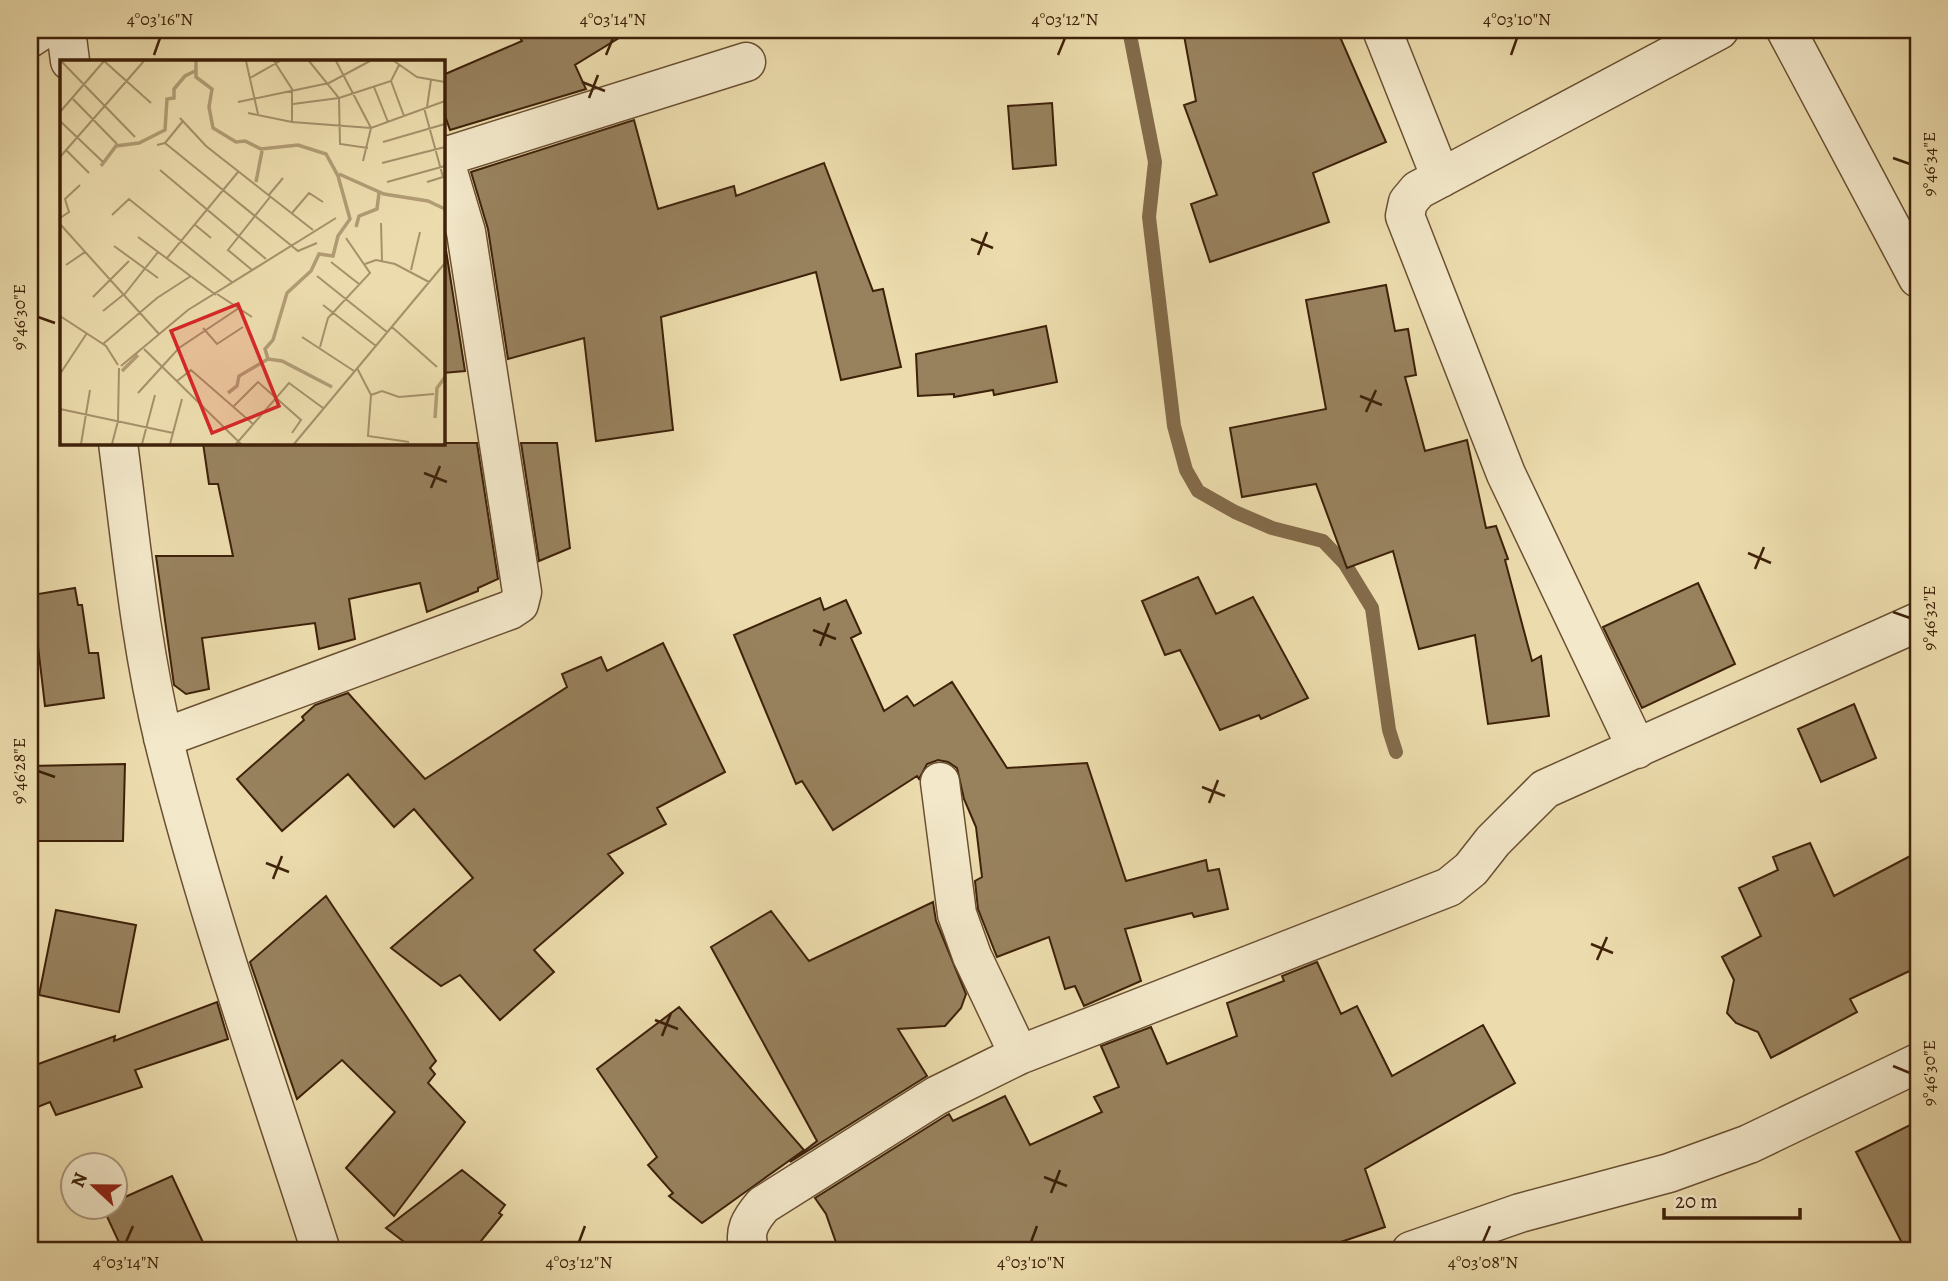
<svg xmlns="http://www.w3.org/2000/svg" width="1948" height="1281" viewBox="0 0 1948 1281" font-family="Alegreya,serif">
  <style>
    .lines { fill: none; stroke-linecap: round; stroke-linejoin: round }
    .stream { stroke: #836b4a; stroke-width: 14 }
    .building { fill: #98825e; stroke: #3e2109; stroke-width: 2 }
    .street-casing { stroke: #6a5032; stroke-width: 41 }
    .street { stroke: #f3e8ca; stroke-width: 38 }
    .ticks { fill: none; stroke: #3e2109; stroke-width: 2.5 }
    .inset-river { fill: none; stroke: #b19c75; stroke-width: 3.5 }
    .inset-road { fill: none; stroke: #a6916b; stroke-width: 2 }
    .view { fill: #d62828; fill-opacity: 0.15; stroke: #d62828; stroke-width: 3.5 }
    .inset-edge { fill: none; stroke: #3e2109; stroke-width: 3.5 }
    .neatline { fill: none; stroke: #3e2109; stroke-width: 2.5 }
    .ticks-label { font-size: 18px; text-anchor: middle; fill: #3e2109 }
  </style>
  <rect width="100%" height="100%" fill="#ecdcad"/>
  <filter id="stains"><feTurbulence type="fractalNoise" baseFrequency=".00286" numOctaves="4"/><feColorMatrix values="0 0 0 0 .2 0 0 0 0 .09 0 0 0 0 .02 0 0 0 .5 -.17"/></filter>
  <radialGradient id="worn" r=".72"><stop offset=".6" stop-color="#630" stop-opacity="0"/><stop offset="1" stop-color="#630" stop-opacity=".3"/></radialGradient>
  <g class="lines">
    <path class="stream" d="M1129,30L1155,162L1149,217L1174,426L1186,470L1198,491L1235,512L1272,528L1323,541L1345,564L1372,608L1389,730L1396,752"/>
  </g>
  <path class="building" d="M515,30H632L575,65L586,89L450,130L443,110V75L522,41Z
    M1183,30H1337L1386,142L1313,173L1329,222L1210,262L1191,204L1217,195L1184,105L1196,101Z
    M1052,103L1056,165L1013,169L1008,106Z
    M634,120L658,209L734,186L736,196L824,163L873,291L883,289L901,367L841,380L816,272L661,317L673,430L596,441L584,338L508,359L488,229L471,172Z
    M443,231L465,371L443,373Z
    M1386,285L1395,331L1408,329L1416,375L1405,377L1425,451L1467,440L1486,528L1496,526L1508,559L1505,560L1532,661L1541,656L1549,716L1488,724L1475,635L1419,649L1393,551L1347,568L1316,484L1242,497L1230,428L1326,409L1306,300Z
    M1046,326L1057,382L994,395L993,390L954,397V394L918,396L916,354Z
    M203,443H477L498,579L478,588V591L427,612L420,583L349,599L355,639L319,649L315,623L202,638L209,689L186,694L174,685L156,556H233L218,484H209Z
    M521,443H557L570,548L539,561Z
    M1198,577L1216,614L1253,597L1308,698L1261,719L1259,715L1220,730L1180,650L1165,655L1142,601Z
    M1698,583L1735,664L1642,708L1603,627Z
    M75,588L78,605H82L89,653H98L104,698L45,706L32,595Z
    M820,598L824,610L846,600L861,633L851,638L884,711L907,696L914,706L952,682L1007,768L1087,763L1126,881L1206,860L1208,871L1219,869L1228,909L1194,917L1192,913L1125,929L1141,981L1084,1006L1075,986L1065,989L1049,937L997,957L978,909L975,881L982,877L976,827L964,799L957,768L948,762L938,760L927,764L919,779L917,776L833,830L802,781L796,784L734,635Z
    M663,643L725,772L657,808L666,824L608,854L623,873L534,950L554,972L500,1020L460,975L441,986L391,948L473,878L414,809L394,827L348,774L282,831L237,779L304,720L302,717L315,705L348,693L425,779L567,687L562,674L601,657L607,671Z
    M1854,704L1876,758L1821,782L1798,729Z
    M125,764L123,841H30V766Z
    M1810,843L1834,896L1918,852V967L1850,999L1857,1012L1771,1058L1758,1032L1736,1023L1727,1013L1734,980L1722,957L1761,936L1739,888L1778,870L1773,857Z
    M326,896L436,1061L430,1068L435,1074L428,1083L465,1122L394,1216L346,1168L395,1112L342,1060L297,1099L250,962Z
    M933,902L936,921L966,994L961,1008L945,1026L898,1029L927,1076L790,1162L817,1141L711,947L771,911L809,961Z
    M56,910L136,925L119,1012L39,995Z
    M1317,962L1341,1014L1357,1006L1392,1076L1483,1025L1515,1083L1365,1169L1385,1227L1314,1251H839L826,1214L815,1198L947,1115L949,1114L953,1121L1005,1096L1030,1145L1102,1112L1094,1097L1119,1087L1101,1046L1151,1027L1167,1064L1237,1036L1227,1003L1284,981L1282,976Z
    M217,1002L228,1039L135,1070L142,1087L56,1115L50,1102L30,1110V1067L115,1036L114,1041Z
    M679,1007L804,1150L702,1223L669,1196L673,1193L648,1165L657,1157L597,1069Z
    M1918,1121V1251H1906L1856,1152Z
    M462,1170L505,1205L499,1213L502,1215L473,1251H416L386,1228Z
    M172,1176L207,1251H123L103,1208H116V1201Z"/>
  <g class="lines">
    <g class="street-casing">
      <path id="street" d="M66,30L70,61
        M1382,30L1441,178
        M1786,30L1918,278
        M30,38L42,30
        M444,157L746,62
        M118,443C131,542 140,643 164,741C206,913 267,1082 321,1251
        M163,738L510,610L519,604L522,592L466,232L443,155
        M1637,749L1506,474L1405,216L1408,202L1418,190L1719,30
        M940,782L957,914L972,956L1019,1055
        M750,1251C742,1232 751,1219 763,1205L936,1096L1019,1055L1449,887L1471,869L1493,841L1545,789L1918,622
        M1411,1251L1520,1213L1669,1173L1749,1144L1918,1063"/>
    </g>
    <use href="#street" class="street"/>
  </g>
  <path class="ticks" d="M154,55L160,38M606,55L613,38M1058,55L1065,38M1511,55L1517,38M582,82L605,91M589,98L598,75M1893,158L1910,164M971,239L993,248M978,255L987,232M38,317L55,323M1360,396L1382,405M1366,412L1376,390M424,473L447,482M431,488L440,466M1748,553L1771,563M1755,569L1764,547M1893,612L1910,618M813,630L836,639M820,646L829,623M38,771L55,777M1202,787L1225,796M1209,803L1218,780M266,863L289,872M273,879L282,856M1591,944L1613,953M1597,960L1607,937M655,1020L678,1029M662,1036L671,1013M1893,1066L1910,1073M1044,1177L1067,1186M1051,1193L1060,1170M126,1242L133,1226M579,1242L585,1226M1031,1242L1037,1226M1483,1242L1490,1226"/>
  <g transform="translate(60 60)">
    <rect width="385" height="385" fill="#ecdcad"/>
    <path class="inset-river" d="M136,1V17L152,29L149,47L153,68L176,82L185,81L201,89L238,85L266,94L278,116L290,159L278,176L273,196L259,194L251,211L227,233L213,280L205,289L208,299M41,106L56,86L79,83L105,70L107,39L114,38V29L125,16L135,11M279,114L324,134L368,141L385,149M196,122L202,91M296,167L299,156L317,149L319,133M62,311L78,295M168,333L177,326L179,316L208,299L222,301L272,327M375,358L377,328L385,317"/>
    <path class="inset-road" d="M1,1L75,77M186,1L198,54M214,1L232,29V62M249,1L279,38L280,84L308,88M276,1L311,68L303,101M334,1L357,17L385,22M190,18L220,1M331,21L344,56M314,27L328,62M13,39L57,84M178,42L269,23L310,1M233,44L279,38L331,21L339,5M367,47L371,20M364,48L383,117L367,122M0,52L44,1L91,43M188,53L232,62L311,68L385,41M120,58L146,86L253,170M0,61L43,102M323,82L385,64M105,83L238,191L257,183M97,85L105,83L123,61M6,90L29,113M0,97L84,1M322,103L385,87M100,110L206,199M327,122L385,106M208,136L223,118M232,153L249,133L263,142M52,155L69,139L173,223M0,158L9,152L5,139L20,125M321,163L322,201M0,164L99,274M134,164L151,178M78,177L156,235M54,186L98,218M107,198L178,112M271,202L299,224M305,204L316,200L335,204L369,222M6,205L25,192M192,210L168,190L210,137M351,210L360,172M257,216L327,272M157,234L192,257M64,235L98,192M33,237L69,201M263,245L316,286M43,251L63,235M0,256L46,286L58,305M332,267L377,307M143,268L157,284L183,267M242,277L294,311M43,284L97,238L131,216M260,287L268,258L310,213L286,178M84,289L181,384M61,306L128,250L276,158M297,308L311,335L308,376L349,382M0,314L27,273M117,321L131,310L193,364M78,333L119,288L179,248M311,335L322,331L339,337L374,334M174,346L198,322L241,360L232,373M0,349L113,373M21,384L30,330M52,384L58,361L59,308M82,384L95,335M110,384L122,339M176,384L229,323L263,348M234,384L385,203"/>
    <path class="view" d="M178,244L219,346L152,373L111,271Z"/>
    <rect width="385" height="385" class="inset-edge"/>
  </g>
  <rect width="1948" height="1281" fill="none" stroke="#ecdcad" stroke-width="77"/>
  <g transform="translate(94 1186) rotate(292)"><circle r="33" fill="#f3e8ca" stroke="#ab987d" stroke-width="2"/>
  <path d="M0-5L12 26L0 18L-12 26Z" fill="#8f2418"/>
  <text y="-10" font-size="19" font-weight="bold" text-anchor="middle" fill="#3e2109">N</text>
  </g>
  <path d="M1664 1208v10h136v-10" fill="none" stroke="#3e2109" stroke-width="3.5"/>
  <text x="1675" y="1208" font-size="21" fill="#3e2109" stroke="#f3e8ca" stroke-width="5" paint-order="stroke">20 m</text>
  <rect x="38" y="38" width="1872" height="1204" class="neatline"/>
  <g class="ticks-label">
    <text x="160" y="25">4°03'16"N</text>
    <text x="613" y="25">4°03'14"N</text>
    <text x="1065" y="25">4°03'12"N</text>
    <text x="1517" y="25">4°03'10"N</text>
    <text transform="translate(1929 164) rotate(-90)" y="6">9°46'34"E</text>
    <text transform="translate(19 317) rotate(-90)" y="6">9°46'30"E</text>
    <text transform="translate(1929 618) rotate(-90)" y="6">9°46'32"E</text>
    <text transform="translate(19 771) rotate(-90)" y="6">9°46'28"E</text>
    <text transform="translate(1929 1073) rotate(-90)" y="6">9°46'30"E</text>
    <text x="126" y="1268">4°03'14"N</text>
    <text x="579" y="1268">4°03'12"N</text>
    <text x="1031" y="1268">4°03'10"N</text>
    <text x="1483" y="1268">4°03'08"N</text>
  </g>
  <rect width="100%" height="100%" filter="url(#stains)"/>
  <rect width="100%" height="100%" fill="url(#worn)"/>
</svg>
